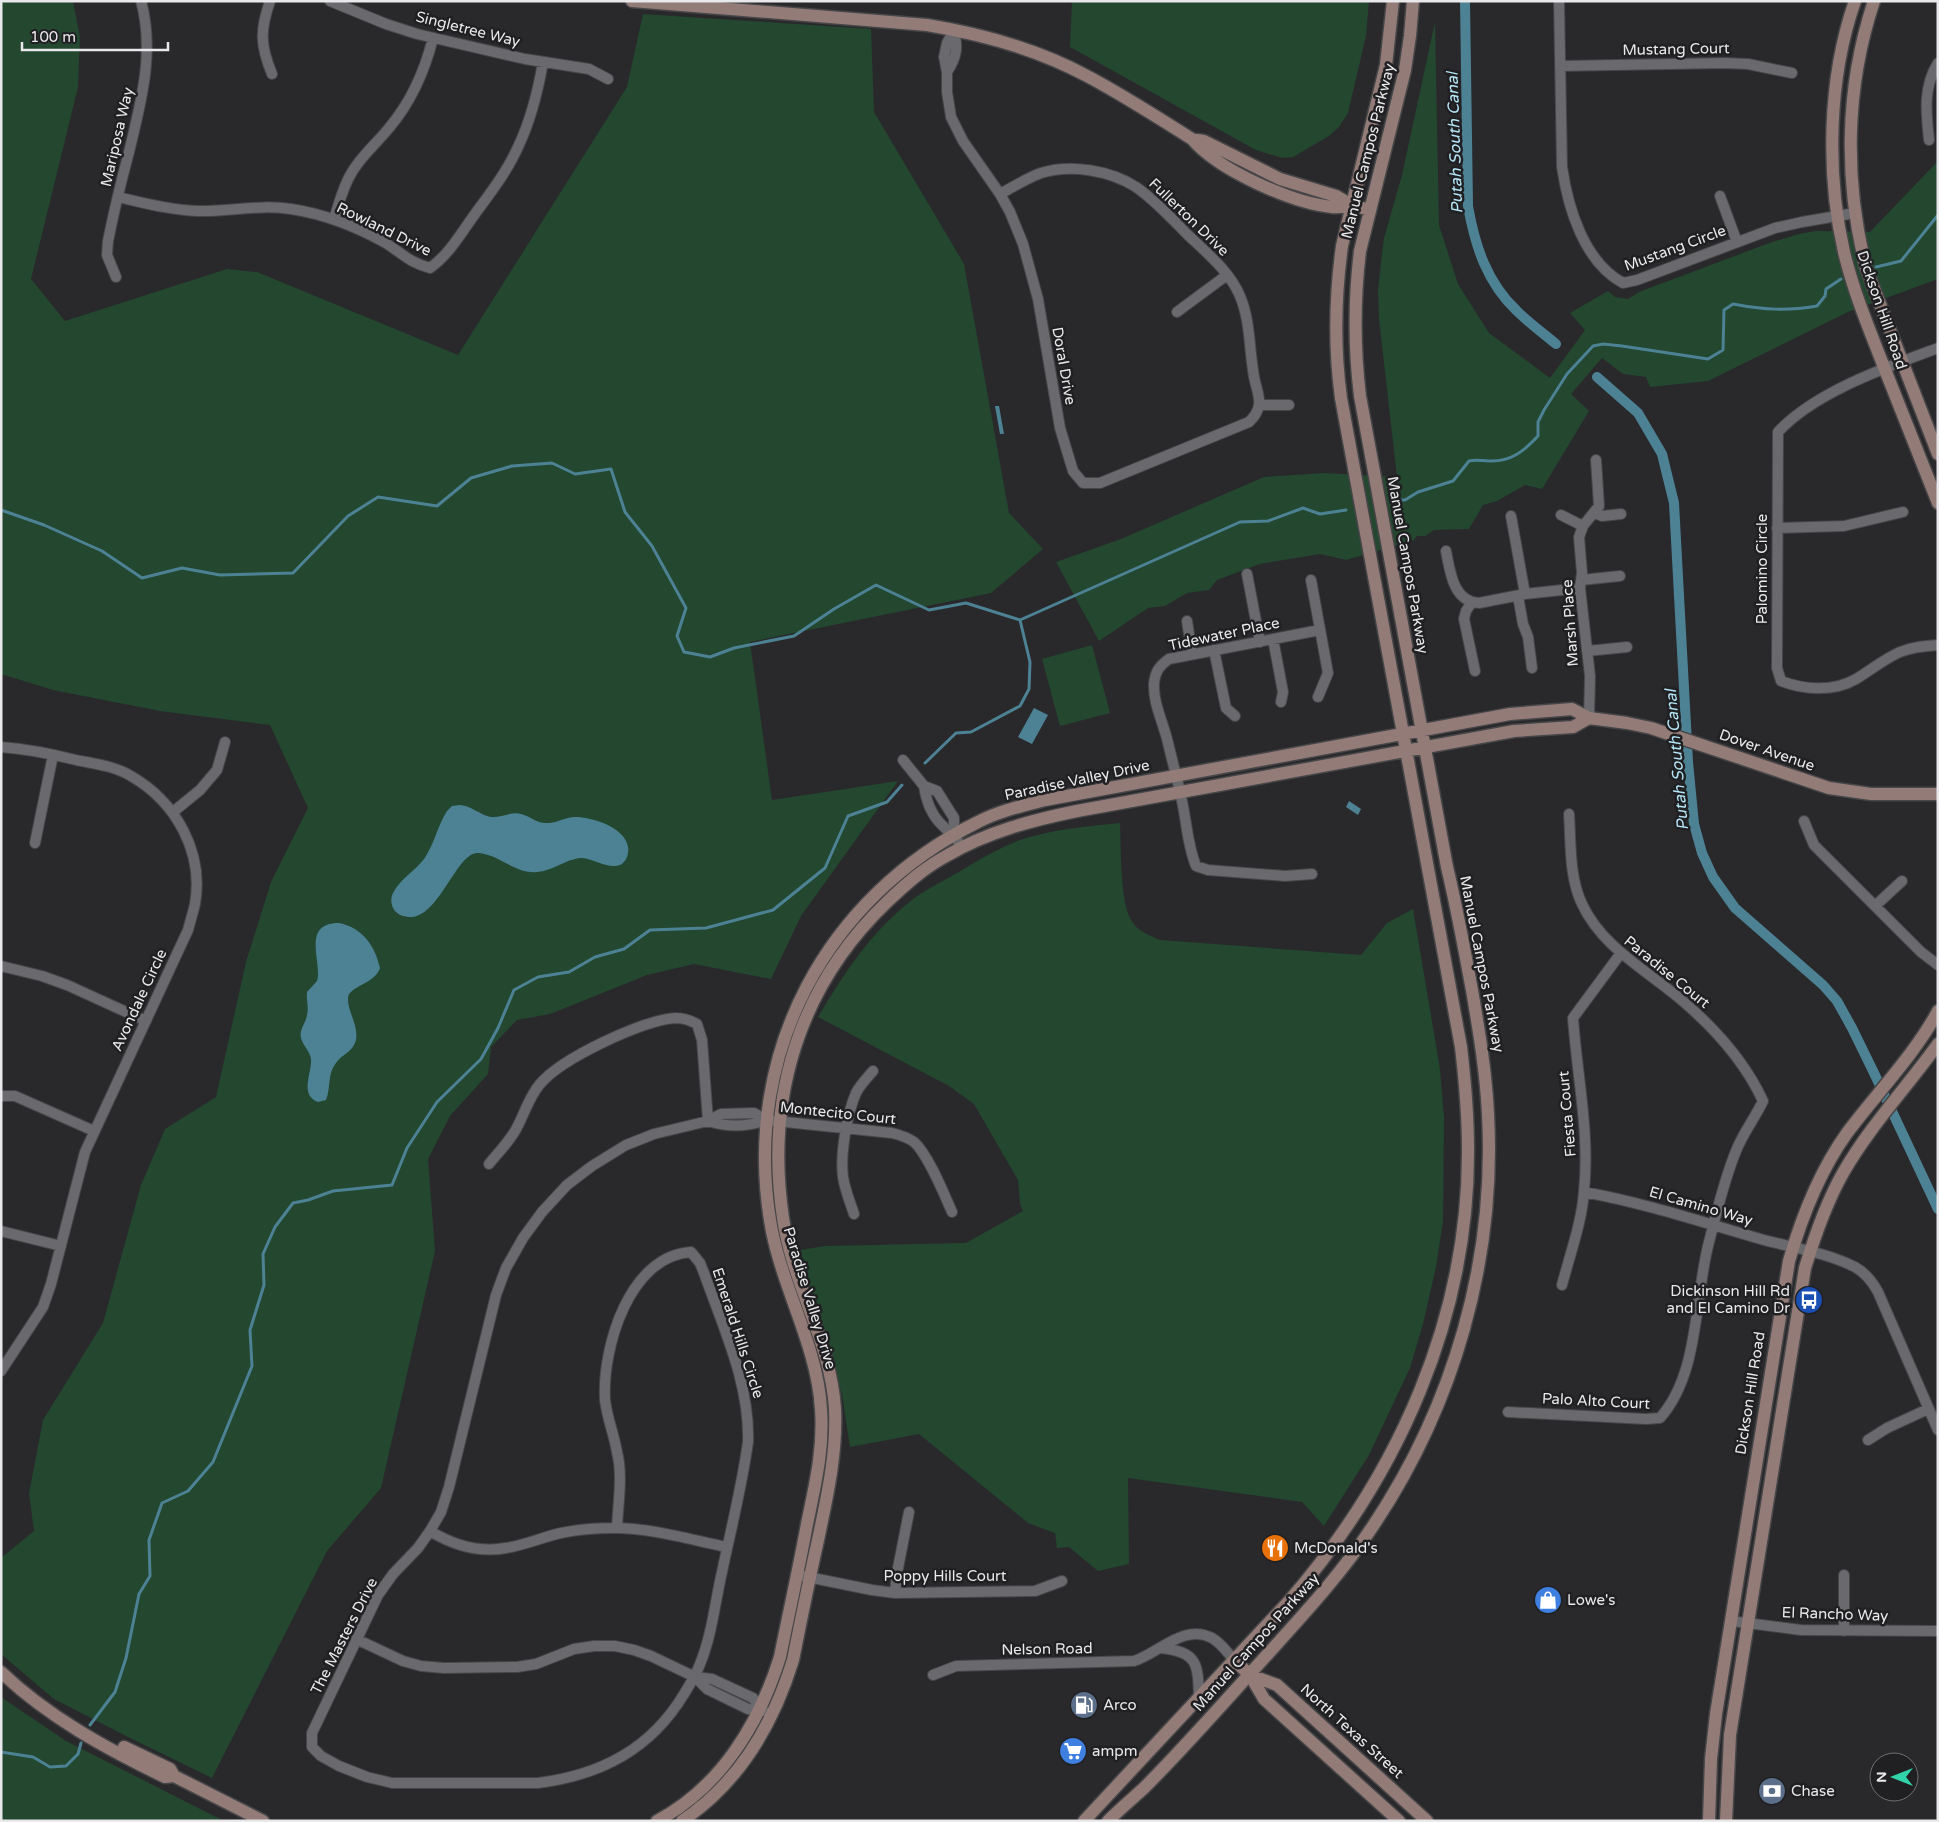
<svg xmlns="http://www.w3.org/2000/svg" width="1939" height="1822" viewBox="0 0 1939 1822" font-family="'Varela Round',sans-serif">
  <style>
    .green { fill: #23472f }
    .water { fill: #4d8294 }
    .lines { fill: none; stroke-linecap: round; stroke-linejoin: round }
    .stream { stroke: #4d8294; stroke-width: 3 }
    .canal { stroke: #4d8294; stroke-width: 10 }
    .street-casing { stroke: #464547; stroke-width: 12 }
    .secondary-casing { stroke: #464547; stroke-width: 15 }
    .street { stroke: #6a6a6e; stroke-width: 10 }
    .secondary { stroke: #937c77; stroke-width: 12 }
    .labels { text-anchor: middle; stroke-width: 5; stroke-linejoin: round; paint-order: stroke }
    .street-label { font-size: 15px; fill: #e9e8ea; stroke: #201f22 }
    .poi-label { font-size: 15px; fill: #e9e8ea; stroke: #201f22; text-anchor: start }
    .water-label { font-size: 16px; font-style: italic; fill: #b5e6f7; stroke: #201f22 }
  </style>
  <rect width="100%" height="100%" fill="#29292c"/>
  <path class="green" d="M1,1H73L80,37L78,87L31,279L65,321L227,269L257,272L458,355L627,87L643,14L871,29L874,112L964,264L1009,513L1043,549L991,593L750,642L772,800L898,781L801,916L771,979L694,964L647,975L550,1014L517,1020L491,1047L488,1074L450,1116L428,1159L435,1251L381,1488L327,1551L212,1778L128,1737L54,1699L1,1654V1558L34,1531L29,1493L43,1420L103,1323L141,1185L165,1129L216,1097L246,962L271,882L308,808L270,725L160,711L53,690L1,674Z
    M1072,1H1369L1366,36L1348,113L1339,127L1329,136L1293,157L1282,158L1256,150L1070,47Z
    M1435,22L1439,225L1458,284L1489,333L1550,378L1585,330L1570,313L1608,291L1615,297L1628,299L1639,292L1772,242L1799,234L1816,231L1870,232L1938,161V279L1848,312L1708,381L1650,387L1646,377L1623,374L1602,358L1571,394L1589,411L1542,489L1525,485L1497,501L1483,505L1469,529L1434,530L1425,536H1417L1414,540L1346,560L1320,554L1260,564L1217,580L1209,590L1187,593L1165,606L1148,608L1099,641L1056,562L1121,539L1264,477L1326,473L1397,477L1379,319L1378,290L1381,262L1384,238L1402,175Z
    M1092,645L1110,713L1060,726L1042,659Z
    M1120,823C1121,846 1120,902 1131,920C1137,931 1149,935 1160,940L1361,955L1387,923L1413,909L1440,1069L1444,1118L1443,1221L1436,1267L1423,1324L1410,1368L1369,1455L1324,1526L1302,1502L1128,1478L1129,1564L1098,1571L1069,1547L1057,1548L1055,1533L1028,1523L919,1434L850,1447L842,1394L815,1307L800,1250L825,1246L966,1243L1023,1211L1020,1204L1018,1180L974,1104L949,1086L818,1017C843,975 869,935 907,904C923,890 944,881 962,870C982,858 1004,845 1026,838C1057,829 1089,826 1120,823Z
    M1,1697L66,1741L224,1821H1Z"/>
  <path class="water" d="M995,406H999L1004,434H1000Z
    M1034,708L1048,715L1032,744L1018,737Z
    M1349,801L1361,809L1358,815L1346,807Z
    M460,805C472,806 480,815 491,817C501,818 512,811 521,814C530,816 536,823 546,823C555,824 565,817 575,817C592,817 625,827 628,847C629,853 627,860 622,864C610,871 593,858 581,858C564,859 550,874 531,872C513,871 497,854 478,853C456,852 439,920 408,917C402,916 399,915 395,911C391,906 390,899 393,893C400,879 415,871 424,859C434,845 437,827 447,811L452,806Z
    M339,923C363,928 375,946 380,968C375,982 358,984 349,994C344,1007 359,1023 356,1040C353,1052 342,1054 336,1063C327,1074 331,1088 326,1100L318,1102C299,1095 312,1073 311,1059C310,1051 303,1046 301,1038C299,1029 306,1023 307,1015C309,1007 306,1000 307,992L317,981L318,976C319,956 304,923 339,923Z"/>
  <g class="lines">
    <path class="stream" d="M1876,267L1901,261L1938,215
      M1395,500H1405L1418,492L1453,481L1469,461C1477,459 1482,461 1489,461C1511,462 1524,451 1538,436V422L1544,410L1567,374L1593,346L1603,344L1622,346L1708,359L1723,350L1724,310L1733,304C1764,310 1787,311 1817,306L1825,296L1826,289L1841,279
      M1,510L44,525L102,551L142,578L182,568L220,575L293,573L348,516L378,497L437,506L471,478L512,466L552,463L575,474L611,469L625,512L652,546L686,608L677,636L684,652L710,657L734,648L794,636L834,609L876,585L929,610L966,603L1020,620L1240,522L1268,521L1303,508L1320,514L1346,510
      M925,763L956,733L971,732L1020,706L1029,689L1030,662L1020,620
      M90,1725L115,1692L126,1658L139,1594L150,1576L149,1540L162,1503L188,1491L213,1462L252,1366L250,1330L264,1285L263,1254L275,1227L293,1203L308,1200L333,1191L392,1185L407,1148L437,1102L481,1059L498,1028L514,990L538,977L569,972L595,957L624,949L650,930L706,928L773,910L825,868L848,816L887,802L902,785
      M1,1752L33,1757L50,1767L66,1766L78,1754L81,1743"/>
    <path class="canal" d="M1465,1L1468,206C1475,246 1487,283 1517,311C1529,323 1543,333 1556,344
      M1597,377L1638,413L1662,454L1674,503L1688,762L1694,824L1702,853L1713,877L1735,908L1823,985L1837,1001L1852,1028L1874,1073L1938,1209"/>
    <g class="street-casing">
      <path id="street" d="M270,1C260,30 260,45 272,74
        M330,1L386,24L417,34L525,59L589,69L608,79
        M1559,1L1562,167C1568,208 1584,262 1623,283L1637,280L1775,228L1802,222L1855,213
        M954,30L947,43L944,57L947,72V92L951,117L963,141L1000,194L1010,212L1023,244L1038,299L1060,428L1073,471L1083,483H1100L1249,422C1268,404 1255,392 1253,370C1249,345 1250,320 1240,296C1230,272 1207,253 1189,236C1172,219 1155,200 1136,187C1109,170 1071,164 1041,173C1027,178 1013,187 1000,194
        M1560,66L1725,63L1748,64L1792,73
        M947,72C957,57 958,47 954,30
        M1929,140C1926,112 1923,87 1938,63
        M1720,196L1737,242
        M118,197C144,203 170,210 197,211C228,212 259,204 291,209C324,214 355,226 384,242C402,253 408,262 430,268C447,256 458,238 470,221C487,197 506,174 518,147C531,120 538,91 543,62
        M334,219C339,204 343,186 352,172C362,155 377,143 389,128C411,102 425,70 433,38
        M116,277L107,255L108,241C114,211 121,182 129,152C141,102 155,52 141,1
        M1177,312L1227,275
        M1938,348C1887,367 1815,392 1778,432L1777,668L1781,681C1804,690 1834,692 1856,679C1871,670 1884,659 1900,652C1912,647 1925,646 1938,645
        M1260,405H1289
        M1594,513L1602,516L1621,514
        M1561,515L1583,526
        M1511,516L1525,594
        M1777,528L1844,526L1903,512
        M1446,551C1450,571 1453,602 1479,603L1525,594L1580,588
        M1247,574L1260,642
        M1311,580L1328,673L1318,697
        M1581,580L1620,576
        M1518,596L1523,624L1528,637L1532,668
        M1472,602L1466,611L1464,619L1475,671
        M1187,621L1192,654
        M1273,639L1283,692L1281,702
        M1214,650L1226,708L1235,716
        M1587,651L1627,647
        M1589,718L1590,676L1580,588L1582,573L1579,537L1583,526L1599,506L1596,460
        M1,747C27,749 52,754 76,760C95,764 115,766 131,776C176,802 204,852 195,904C193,913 190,922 188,930L85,1152L51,1284L43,1307L1,1371
        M903,760L924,786L937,791L954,818V835
        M924,786C926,800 932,816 943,826C951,835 955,836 962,847
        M173,812L200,790L217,770L225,742
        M1804,821L1814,845L1921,952L1938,965
        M35,843L53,755
        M1312,874L1285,876L1208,870L1196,866C1188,847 1187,826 1183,806C1179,785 1173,764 1168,743C1164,724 1153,704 1154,684C1155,672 1159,666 1169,659L1320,630
        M1875,906L1902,881
        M1,966L42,976L67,985L146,1021
        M1,1096H15L94,1131
        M708,1121C727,1127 747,1127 766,1120
        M489,1164C497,1154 508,1143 515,1131C524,1116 528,1098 540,1084C562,1058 641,1021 675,1018C684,1018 690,1020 697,1024L702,1040L708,1121
        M1584,1192C1645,1203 1705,1223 1764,1240C1794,1248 1828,1253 1855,1267C1866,1273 1872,1281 1878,1292L1938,1430
        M854,1214C850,1202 845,1190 843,1177C840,1154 847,1114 856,1093C860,1085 867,1078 873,1071
        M1,1231L61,1246
        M1562,1285C1570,1254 1582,1222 1584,1191C1590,1133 1577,1076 1573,1018L1621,953
        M1508,1412L1646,1419L1660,1418C1700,1373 1694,1298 1709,1242C1717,1211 1724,1180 1736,1151C1743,1133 1755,1118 1763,1101C1746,1064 1715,1029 1685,1003C1649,971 1603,949 1582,904C1569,877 1571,843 1569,814
        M1868,1440L1887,1428L1928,1409
        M617,1528C618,1503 623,1476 617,1452C614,1434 607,1418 605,1400C602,1348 629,1256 691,1252L700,1263L704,1273C723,1327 750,1384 748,1442C742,1486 731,1529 722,1572C715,1602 712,1635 700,1664C696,1675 690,1684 684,1694C651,1749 601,1775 538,1783H392L367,1777L339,1766L321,1756L312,1747V1733L378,1595L393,1574L418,1548L430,1531L441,1512L449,1487L496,1295L506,1268L523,1238L542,1212L567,1185L592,1166L626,1145L654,1134L708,1121L721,1114L754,1113L766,1120L892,1133C900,1135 907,1137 914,1142C928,1154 944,1194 952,1212
        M430,1531C453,1545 479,1553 506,1548C525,1545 543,1537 561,1533C579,1529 597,1528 615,1528C651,1528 692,1540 727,1547
        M803,1576L872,1590L895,1593L1035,1591L1062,1581
        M895,1593L897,1573L909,1512
        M1731,1621L1801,1630L1938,1631
        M1844,1631V1575
        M356,1639L403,1661L421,1666L444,1668L517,1667L536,1664L574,1649L594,1646H615L634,1650L651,1656L695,1677L712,1679L753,1698L761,1709
        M1161,1648C1198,1652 1198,1664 1199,1698
        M933,1675L956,1666L1134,1661C1159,1653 1184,1623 1212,1638C1221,1643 1227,1652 1234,1660
        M695,1677L707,1689L748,1709L764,1711"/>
    </g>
    <g class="secondary-casing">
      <path id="secondary" d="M632,1L927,25C982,34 1037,49 1087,76C1123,95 1157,117 1192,139C1218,170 1292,203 1332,207C1338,208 1345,206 1351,205
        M1855,1C1828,78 1826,173 1844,252C1853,290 1868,326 1882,362C1901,409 1919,456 1938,503
        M1874,1C1845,88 1844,180 1866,268L1938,454
        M1197,140L1204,141L1280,179L1336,196L1351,205L1370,210
        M1234,1660L1250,1675L1264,1699L1399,1821
        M1,1672C48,1717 107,1749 165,1777L174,1776L263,1821
        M1250,1675L1277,1685L1427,1821
        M124,1747L170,1769L174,1776
        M657,1821C721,1787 759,1724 780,1657C789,1612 799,1568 807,1524C815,1485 824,1449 821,1409C817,1343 780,1285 770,1220C743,1053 826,897 978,822C999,811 1022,806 1045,800L1510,714L1572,709L1589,718L1627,723L1651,728L1829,788L1871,794H1938
        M682,1821C740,1782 773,1725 793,1660C801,1620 809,1580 818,1540C827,1497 837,1454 835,1409C831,1342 792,1283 783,1218C765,1098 799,986 887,902C906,884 925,867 948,855C987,832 1033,820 1077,811L1514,731L1573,727L1589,718
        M1084,1821L1290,1600C1399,1474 1469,1317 1468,1149C1468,1115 1465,1081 1461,1047L1341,398C1334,347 1335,297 1342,246L1386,65L1393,1
        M1108,1821C1120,1809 1132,1799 1144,1788C1186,1746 1226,1700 1266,1656C1304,1614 1342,1573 1373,1526C1454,1405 1496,1259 1488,1114C1486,1072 1479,1031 1472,990C1464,948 1457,908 1447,867L1360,396C1354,347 1354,300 1360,251L1405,70L1410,36L1413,1
        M1709,1821L1711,1759L1716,1714L1789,1261C1802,1216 1819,1172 1847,1133C1877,1093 1915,1054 1938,1011
        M1726,1821L1730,1735L1805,1268C1815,1235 1826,1203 1843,1173C1870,1126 1907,1087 1938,1044"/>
    </g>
    <use href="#street" class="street"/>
    <use href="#secondary" class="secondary"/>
  </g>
  <defs>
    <g id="bus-disc" transform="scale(1.4375)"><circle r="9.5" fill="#1a4fb4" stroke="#201f22"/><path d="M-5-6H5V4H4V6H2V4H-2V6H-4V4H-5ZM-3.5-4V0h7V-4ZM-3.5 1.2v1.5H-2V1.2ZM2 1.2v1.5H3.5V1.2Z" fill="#fff"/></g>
    <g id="restaurant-disc" transform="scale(1.4375)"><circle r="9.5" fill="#e8710a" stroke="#201f22"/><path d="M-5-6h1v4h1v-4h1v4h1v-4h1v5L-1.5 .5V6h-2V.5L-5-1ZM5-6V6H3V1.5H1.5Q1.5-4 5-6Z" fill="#fff"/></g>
    <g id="shop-disc" transform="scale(1.4375)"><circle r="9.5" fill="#3f7fe0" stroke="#201f22"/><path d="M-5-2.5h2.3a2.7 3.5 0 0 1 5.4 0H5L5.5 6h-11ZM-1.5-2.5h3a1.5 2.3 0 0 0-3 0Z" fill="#fff"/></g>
    <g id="fuel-disc" transform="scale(1.4375)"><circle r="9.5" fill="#5c6f8a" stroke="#201f22"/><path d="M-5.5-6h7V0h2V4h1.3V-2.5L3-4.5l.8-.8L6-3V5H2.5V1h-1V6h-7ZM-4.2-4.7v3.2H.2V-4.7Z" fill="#fff"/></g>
    <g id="supermarket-disc" transform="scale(1.4375)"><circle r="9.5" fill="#3f7fe0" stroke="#201f22"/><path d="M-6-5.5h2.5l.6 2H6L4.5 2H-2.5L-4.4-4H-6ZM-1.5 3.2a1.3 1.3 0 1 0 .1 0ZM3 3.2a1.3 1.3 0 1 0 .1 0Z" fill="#fff"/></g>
    <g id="bank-disc" transform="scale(1.4375)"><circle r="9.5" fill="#5c6f8a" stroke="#201f22"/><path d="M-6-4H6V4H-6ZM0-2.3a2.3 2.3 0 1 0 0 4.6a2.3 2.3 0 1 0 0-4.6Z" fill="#fff"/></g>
  </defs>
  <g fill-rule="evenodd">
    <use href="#bus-disc" x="1809" y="1300"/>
    <use href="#restaurant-disc" x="1275" y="1548"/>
    <use href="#shop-disc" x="1548" y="1600"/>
    <use href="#fuel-disc" x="1084" y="1705"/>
    <use href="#supermarket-disc" x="1073" y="1751"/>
    <use href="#bank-disc" x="1772" y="1791"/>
  </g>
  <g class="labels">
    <g class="street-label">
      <text transform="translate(468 29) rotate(14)" y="5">Singletree Way</text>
      <text transform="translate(1676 49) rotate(-1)" y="5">Mustang Court</text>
      <text transform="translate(117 137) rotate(-77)" y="5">Mariposa Way</text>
      <text transform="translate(1368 151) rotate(-76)" y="5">Manuel Campos Parkway</text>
      <text transform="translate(1189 217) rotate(44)" y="5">Fullerton Drive</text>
      <text transform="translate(384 229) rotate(26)" y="5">Rowland Drive</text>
      <text transform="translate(1675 248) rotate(-20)" y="5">Mustang Circle</text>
      <text transform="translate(1882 310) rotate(71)" y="5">Dickson Hill Road</text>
      <text transform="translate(1064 366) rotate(80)" y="5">Doral Drive</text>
      <text transform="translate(1408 565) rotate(80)" y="5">Manuel Campos Parkway</text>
      <text transform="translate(1762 569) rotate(-90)" y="5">Palomino Circle</text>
      <text transform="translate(1570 623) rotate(-94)" y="5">Marsh Place</text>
      <text transform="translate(1224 634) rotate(-12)" y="5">Tidewater Place</text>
      <text transform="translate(1767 750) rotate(19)" y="5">Dover Avenue</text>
      <text transform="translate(1077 780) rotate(-12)" y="5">Paradise Valley Drive</text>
      <text transform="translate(1482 964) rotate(79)" y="5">Manuel Campos Parkway</text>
      <text transform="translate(1667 972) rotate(39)" y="5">Paradise Court</text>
      <text transform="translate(139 1000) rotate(-65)" y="5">Avondale Circle</text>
      <text transform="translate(838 1113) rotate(6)" y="5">Montecito Court</text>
      <text transform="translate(1567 1114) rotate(-95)" y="5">Fiesta Court</text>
      <text transform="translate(1701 1206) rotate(16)" y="5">El Camino Way</text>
      <text transform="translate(810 1298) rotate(73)" y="5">Paradise Valley Drive</text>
      <text transform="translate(738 1333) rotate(72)" y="5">Emerald Hills Circle</text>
      <text transform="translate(1750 1393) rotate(-81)" y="5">Dickson Hill Road</text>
      <text transform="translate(1596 1401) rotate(3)" y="5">Palo Alto Court</text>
      <text x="945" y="1581">Poppy Hills Court</text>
      <text transform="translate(1835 1614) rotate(2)" y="5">El Rancho Way</text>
      <text transform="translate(344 1636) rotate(-63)" y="5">The Masters Drive</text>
      <text transform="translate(1256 1642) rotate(-48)" y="5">Manuel Campos Parkway</text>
      <text transform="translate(1047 1649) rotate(-1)" y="5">Nelson Road</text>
      <text transform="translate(1352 1731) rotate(42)" y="5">North Texas Street</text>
    </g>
    <g class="poi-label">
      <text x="1790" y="1296" text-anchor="end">Dickinson Hill Rd<tspan x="1790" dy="17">and El Camino Dr</tspan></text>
      <text x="1294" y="1553">McDonald's</text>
      <text x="1567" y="1605">Lowe's</text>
      <text x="1103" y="1710">Arco</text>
      <text x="1092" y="1756">ampm</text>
      <text x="1791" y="1796">Chase</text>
    </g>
    <g class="water-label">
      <text transform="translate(1454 143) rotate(-92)" y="6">Putah South Canal</text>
      <text transform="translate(1676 760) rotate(-95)" y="6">Putah South Canal</text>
    </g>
  </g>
  <rect width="1939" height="1822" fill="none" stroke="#e9e8ea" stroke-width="5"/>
  <g transform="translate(1894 1777) rotate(270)"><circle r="24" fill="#201f22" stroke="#706f72"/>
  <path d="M0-4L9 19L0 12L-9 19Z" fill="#31d4a9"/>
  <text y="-8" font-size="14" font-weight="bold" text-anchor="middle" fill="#e9e8ea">N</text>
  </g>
  <path d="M22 42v8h146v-8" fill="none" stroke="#e9e8ea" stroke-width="2.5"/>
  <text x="30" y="42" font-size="15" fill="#e9e8ea" stroke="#201f22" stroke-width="4" paint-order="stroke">100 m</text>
</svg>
